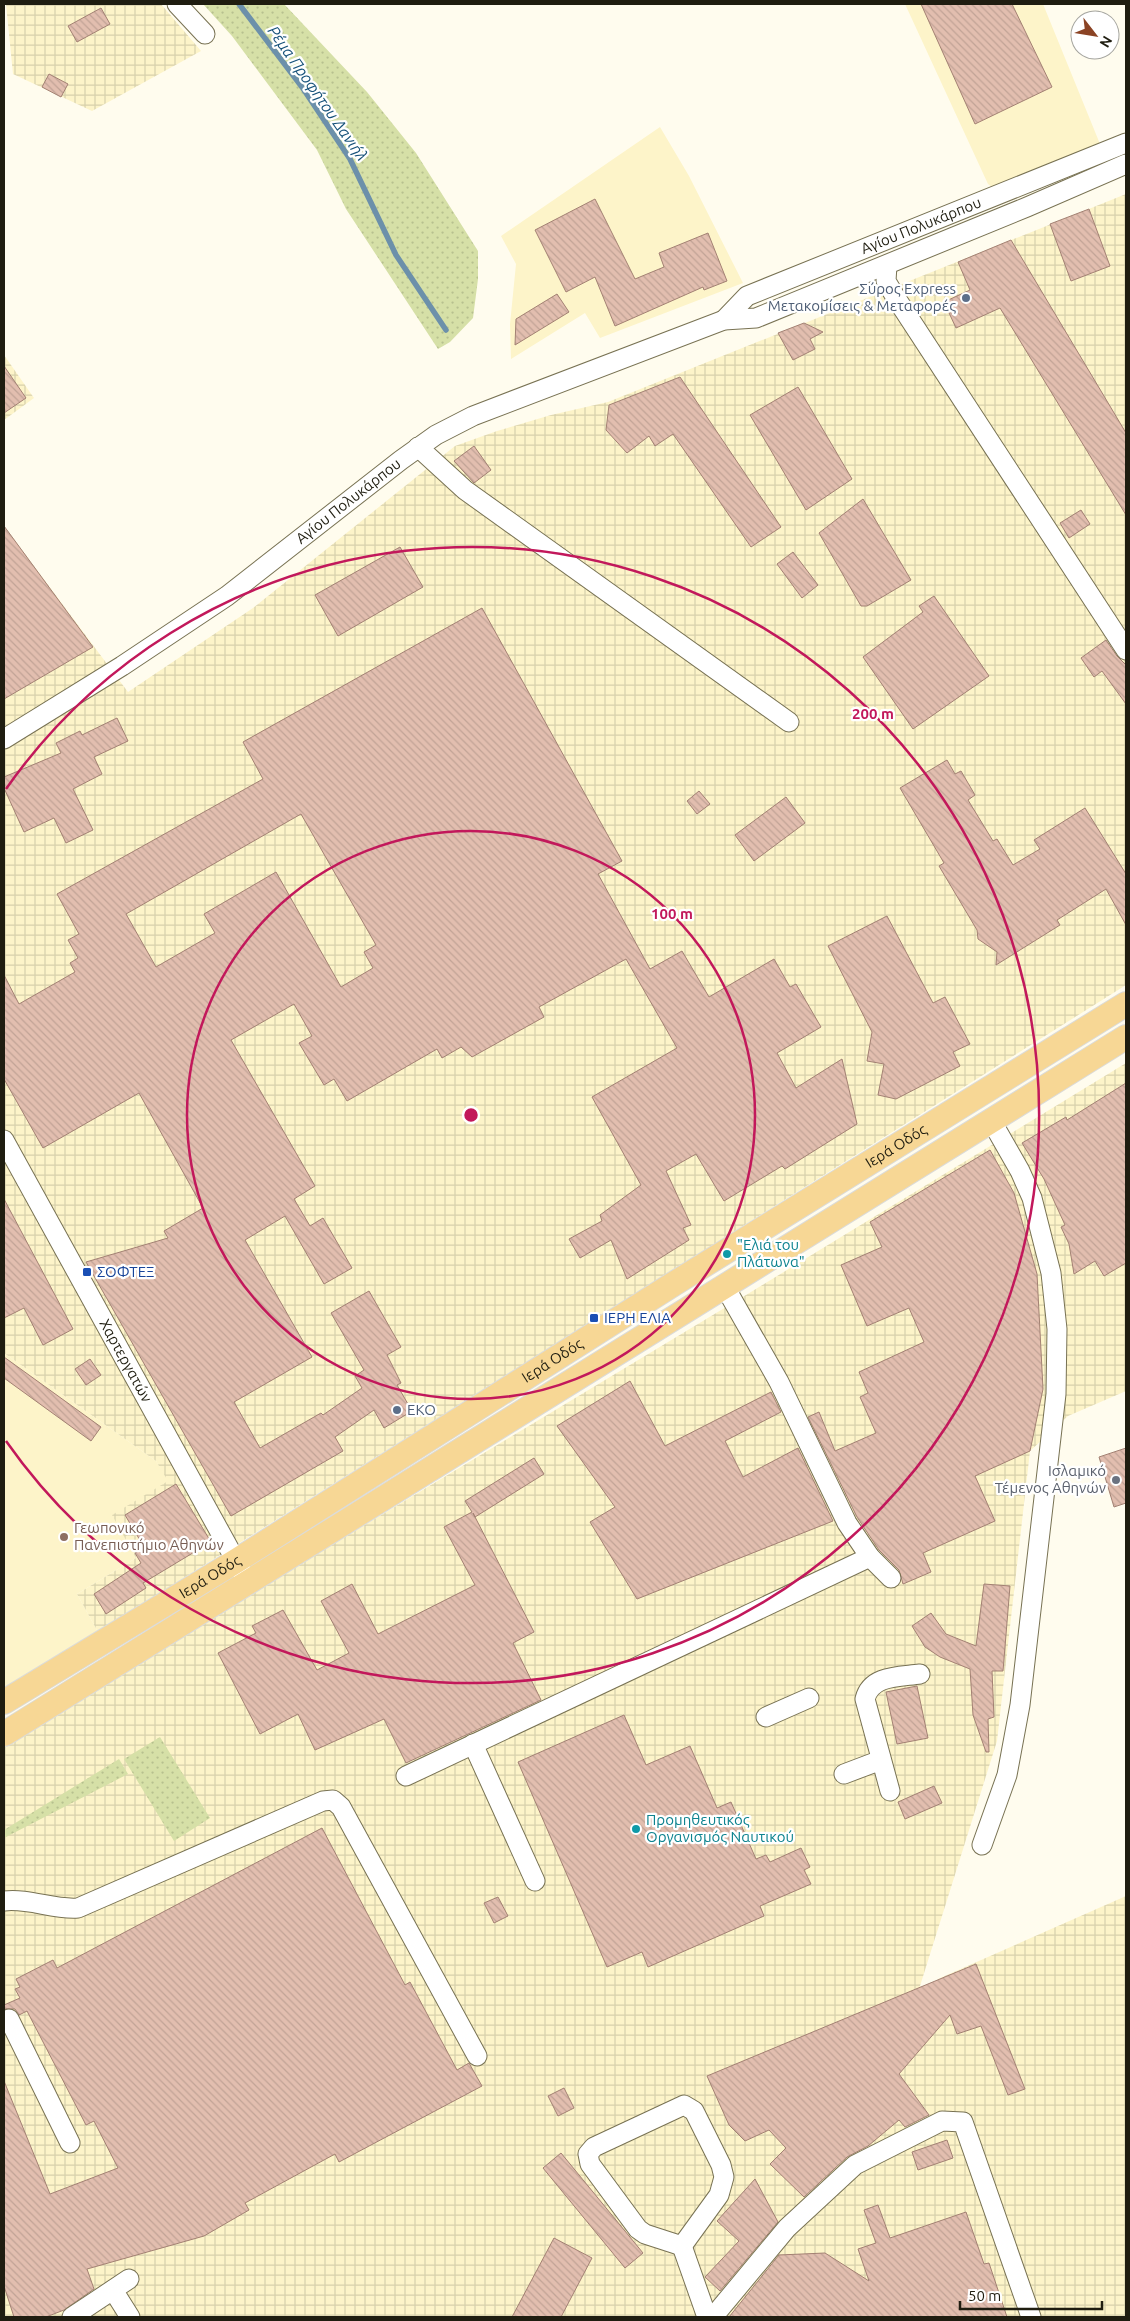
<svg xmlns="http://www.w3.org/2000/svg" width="1130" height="2321" viewBox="0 0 1130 2321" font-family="Ubuntu,sans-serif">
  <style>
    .built { fill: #fdf4c9 }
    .industrial { fill: url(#industrial-grid) }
    .grass { fill: url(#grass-dots) }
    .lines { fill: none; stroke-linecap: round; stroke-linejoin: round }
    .stream { stroke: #6c90aa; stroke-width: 5.5 }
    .building { fill: url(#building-back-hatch); stroke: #a38173; fill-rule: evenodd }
    .minor-casing { stroke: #787253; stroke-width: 21 }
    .major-casing { stroke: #dbdbd9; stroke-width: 26 }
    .minor { stroke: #fff; stroke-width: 19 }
    .major { stroke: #f7d795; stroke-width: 24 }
    .ring { fill: none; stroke: #c2185b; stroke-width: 2.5 }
    .service-dot { fill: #5c6f8a; stroke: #fff; stroke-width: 2 }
    .culture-dot { fill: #0f9aa8; stroke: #fff; stroke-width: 2 }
    .transit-dot { fill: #1a4fb4; stroke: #fff; stroke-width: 2 }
    .worship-dot { fill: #6b7280; stroke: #fff; stroke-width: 2 }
    .education-dot { fill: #8d6e63; stroke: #fff; stroke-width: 2 }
    .labels { text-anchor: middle; stroke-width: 4.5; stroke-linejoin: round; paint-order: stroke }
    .street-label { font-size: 15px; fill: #1f1d10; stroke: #fff }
    .service-label { font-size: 15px; fill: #4e5e75; stroke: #fff; text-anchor: end }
    .culture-label { font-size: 15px; fill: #0d838f; stroke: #fff; text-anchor: start }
    .transit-label { font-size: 15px; fill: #164399; stroke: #fff; text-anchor: start }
    .worship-label { font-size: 15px; fill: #5b616d; stroke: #fff; text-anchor: end }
    .education-label { font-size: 15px; fill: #785e54; stroke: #fff; text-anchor: start }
    .water-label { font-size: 16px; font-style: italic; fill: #17527a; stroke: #fff }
    .centre { fill: #c2185b; stroke: #fff; stroke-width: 2.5 }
    .ring-label { font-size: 15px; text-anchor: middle; font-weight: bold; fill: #c2185b; stroke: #fff; stroke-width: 4.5; stroke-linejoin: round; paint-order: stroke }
  </style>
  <defs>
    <pattern id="industrial-grid" width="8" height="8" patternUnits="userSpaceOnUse" patternTransform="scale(1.25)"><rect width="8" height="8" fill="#fdf4c9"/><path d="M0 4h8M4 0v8" fill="none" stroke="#d8d1ac"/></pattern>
    <pattern id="grass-dots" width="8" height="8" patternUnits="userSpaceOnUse" patternTransform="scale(1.25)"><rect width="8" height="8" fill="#d6e0a7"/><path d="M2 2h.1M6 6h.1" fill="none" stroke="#b7c08f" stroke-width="1.8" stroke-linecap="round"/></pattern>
    <pattern id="building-back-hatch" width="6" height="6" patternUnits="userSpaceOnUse" patternTransform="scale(1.25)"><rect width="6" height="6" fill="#e2beaf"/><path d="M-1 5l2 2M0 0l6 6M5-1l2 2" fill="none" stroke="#c1a396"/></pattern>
  </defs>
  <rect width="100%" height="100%" fill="#fffcee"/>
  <path class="built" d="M905,4H1043L1100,144L992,187L988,184Z
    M660,127L689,176L743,283L600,338L585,313L511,359L510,324L516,264L501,236Z
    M4,1353L156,1461L169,1481L113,1515L136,1558L77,1594L98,1632L4,1690Z"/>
  <path class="industrial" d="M6,4H161L201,51L92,111L13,74Z
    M1126,194V985L98,1632L77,1594L136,1558L112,1515L168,1481L156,1461L4,1353V526L128,692L253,608L455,446L497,431L551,415L608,402Z
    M4,355L34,398L4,420Z
    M1126,1063V1391L1068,1416L1030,1451L997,1741L920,1986L930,1993L938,1979L1126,1896V2317H4V1747L232,1605L746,1295Z"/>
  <path class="grass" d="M203,4H284L367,92L416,153L478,251V279L473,318L450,342L438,349L346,209L317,150L232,36Z
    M160,1737L210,1818L174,1841L124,1759Z
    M119,1759L128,1774L4,1838V1830Z"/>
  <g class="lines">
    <path class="stream" d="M239,4L302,87L350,159L396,255L446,330"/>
  </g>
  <path class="building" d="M921,4H1012L1052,87L975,124Z
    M101,8L110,24L77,42L68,26Z
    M49,74L68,84L61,97L42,87Z
    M595,199L635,279L664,267L659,253L708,233L727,281L704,290L703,287L615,326L595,277L566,292L535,230Z
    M1089,209L1110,266L1071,281L1050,224Z
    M1011,240L1126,433V515L1000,308L956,328L944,302L970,290L958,262Z
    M557,294L569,312L515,345L516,319Z
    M804,323L823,332L810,339L815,349L793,360L778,333Z
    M4,366L26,398L4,413Z
    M680,377L781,527L751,547L673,434L655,446L649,436L627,453L606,430L609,405Z
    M798,387L852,479L806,510L750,415Z
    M474,446L491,470L474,483L454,461Z
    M863,499L911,580L867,606H861L819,533Z
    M1081,510L1090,524L1069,538L1060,523Z
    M4,526L93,647L4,699Z
    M400,547L423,587L338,636L315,595Z
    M793,552L818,585L802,598L777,564Z
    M934,596L989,676L913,729L863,657L923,612L919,606Z
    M482,608L622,861L598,874L650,969L682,951L709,997L774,959L790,987L796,984L821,1027L777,1053L796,1088L842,1059L857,1124L785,1169L782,1166L724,1201L696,1154L666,1171L691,1225L683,1228L689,1240L627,1279L611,1240L580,1258L569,1239L602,1221L600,1215L641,1185L592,1097L677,1048L626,959L539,1007L544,1017L472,1057L461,1047L442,1058L437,1049L347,1101L334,1079L324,1085L299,1043L312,1036L294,1004L231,1040L315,1186L294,1199L310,1226L323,1218L352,1268L324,1284L285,1216L245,1240L312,1357L234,1402L260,1448L321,1413L323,1415L362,1388L355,1376L364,1370L331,1313L369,1291L401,1347L387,1355L401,1383L397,1385L412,1411L384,1428L374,1410L335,1437L343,1451L231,1516L86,1262L168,1238L164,1231L203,1208L139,1093L43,1148L4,1079V975L19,1004L75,972L70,963L78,958L68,940L79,934L57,894L263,779L243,742ZM301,814L376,945L364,952L373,968L341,987L276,872L204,914L215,933L156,967L126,914Z
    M1106,640L1117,656L1126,665V704L1102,671L1094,677L1081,658Z
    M117,718L128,741L94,757L102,774L73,789L93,830L66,843L54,818L24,832L4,788V777L61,753L56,743L80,731L82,735Z
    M947,760L955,774L961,771L975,795L968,800L993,841L997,839L1013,865L1040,849L1034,840L1085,808L1126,874V925L1106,889L1057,920L1060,925L996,965L997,952L978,939L977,930L939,866L944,863L900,788Z
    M699,791L710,804L697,814L687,801Z
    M786,797L805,823L754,861L735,835Z
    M887,916L933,1003L945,997L970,1044L953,1052L960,1066L896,1099L878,1095L884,1064L867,1061L872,1032L828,946Z
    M1126,1083V1263L1104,1276L1095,1261L1074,1274L1069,1244L1061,1227L1065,1225L1044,1179L1022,1143L1066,1117L1067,1120Z
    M990,1150L1014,1193L1037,1274L1043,1389L1030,1451L975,1476L995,1521L923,1553L931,1572L903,1584L899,1570L879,1550L857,1517L808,1417L819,1412L835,1451L876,1433L860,1397L868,1393L859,1372L924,1342L909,1308L867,1326L841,1265L882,1247L870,1222Z
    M4,1199L73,1329L43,1345L24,1308L4,1318Z
    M4,1357L101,1427L91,1441L4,1378Z
    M90,1359L101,1375L86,1385L75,1369Z
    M630,1381L665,1446L771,1392L781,1412L725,1441L743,1477L798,1448L833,1521L637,1599L590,1522L615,1507L557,1426Z
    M1126,1448V1503L1114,1507L1099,1457Z
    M534,1458L544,1474L475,1517L473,1513L534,1632L513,1643L541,1700L406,1763L384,1719L315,1750L298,1714L260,1734L218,1653L256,1633L252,1626L283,1610L317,1670L349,1653L321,1601L352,1584L378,1634L475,1585L444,1527L472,1512L465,1501Z
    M176,1484L211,1542L143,1583L146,1588L106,1614L94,1594L141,1563L135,1553L144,1547L125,1515Z
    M984,1584L1010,1586L1003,1671H992L994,1717L988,1719L989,1752H986L973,1715L970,1669L940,1657L925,1647L912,1626L931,1613L946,1634L976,1646Z
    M917,1686L928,1738L897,1744L886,1692Z
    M624,1715L646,1765L690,1746L717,1808L731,1802L756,1859L766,1855L770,1862L801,1848L810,1867L804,1870L811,1884L760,1906L764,1916L648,1967L642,1952L607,1967L518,1762Z
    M934,1786L942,1803L905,1819L898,1802Z
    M322,1828L405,1985L410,1982L457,2070L469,2063L482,2086L339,2162L335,2154L245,2203L249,2210L204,2236L87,2269L94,2289L64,2310L46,2317H14L4,2286V2081L50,2194L118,2168L94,2121L86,2125L27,2011L19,2015L15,2009H4V2005L20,1998L15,1989L20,1987L16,1979L53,1960L57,1968Z
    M498,1897L508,1916L494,1923L484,1903Z
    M976,1964L1025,2089L1008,2095L981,2026L957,2034L950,2015L899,2074L929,2115L905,2127L899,2120L868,2146L847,2157L804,2197L770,2164L786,2148L769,2130L745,2141L729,2125L707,2076Z
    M564,2088L574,2108L558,2116L548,2096Z
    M947,2140L953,2158L918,2170L912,2152Z
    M561,2153L643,2253L625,2268L543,2168Z
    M755,2179L778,2222L720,2291L705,2277L739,2241L717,2221Z
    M878,2205L890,2238L966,2212L984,2264L989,2263L1007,2317H729L779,2255L825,2253L869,2281L858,2249L876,2243L864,2210Z
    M554,2238L592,2258L561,2317H512Z"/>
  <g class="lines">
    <g class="minor-casing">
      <g id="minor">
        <path d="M177,4L205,34"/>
        <path d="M887,265L886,281L896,298L1126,650"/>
        <path id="s1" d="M724,320L747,296L1126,143"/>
        <path d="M418,447L465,490L789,722"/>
        <path id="s2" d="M4,739L122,666L227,596L401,460L436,435L473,416L724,320L756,318L1027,207L1126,164"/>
        <path id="s3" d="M4,1140L242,1572"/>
        <path d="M725,1287L779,1382L847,1523L870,1557L891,1578"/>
        <path d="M766,1717L809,1698"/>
        <path d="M473,1744L535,1881"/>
        <path d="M844,1774L881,1760"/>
        <path d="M406,1776L870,1557"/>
        <path d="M890,1791L865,1699C871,1675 899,1677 920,1674"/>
        <path d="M982,1845L1007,1775L1020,1705L1056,1394L1057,1329L1051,1273L1032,1198L1020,1171L992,1122"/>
        <path d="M4,1901C30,1898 53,1910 78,1908L323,1801L333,1800L341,1807L477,2056"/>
        <path d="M9,2019L70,2143"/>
        <path d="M684,2105L694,2111L721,2165L724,2177L719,2195L682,2246L645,2234L638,2229L590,2164L588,2154L594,2147Z"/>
        <path d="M682,2246L707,2317"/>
        <path d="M113,2290L130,2317"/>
        <path d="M72,2317L129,2279"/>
        <path d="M713,2317L787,2228L855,2165L942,2121L963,2122L1031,2317"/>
      </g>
    </g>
    <g class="major-casing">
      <g id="major">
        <path id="s4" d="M4,1702L236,1561L675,1283L1126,1004"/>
        <path d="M4,1734L1126,1037"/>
      </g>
    </g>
    <use href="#minor" class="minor"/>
    <use href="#major" class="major"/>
  </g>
  <g class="ring">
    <circle cx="471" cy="1115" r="284"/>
    <path d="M6 789A568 568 0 1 1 6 1441"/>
  </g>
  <g class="service-dot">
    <circle cx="966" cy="298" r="5"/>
    <circle cx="397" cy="1410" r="5"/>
  </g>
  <g class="culture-dot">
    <circle cx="727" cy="1254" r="5"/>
    <circle cx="636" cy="1829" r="5"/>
  </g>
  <g class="transit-dot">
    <rect x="82" y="1267" width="10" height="10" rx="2.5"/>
    <rect x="589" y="1313" width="10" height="10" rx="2.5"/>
  </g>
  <circle class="worship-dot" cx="1116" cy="1480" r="5"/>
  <circle class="education-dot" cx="64" cy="1537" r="5"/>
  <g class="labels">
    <g class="street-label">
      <text dy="5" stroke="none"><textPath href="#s1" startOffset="221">Αγίου Πολυκάρπου</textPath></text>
      <text dy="5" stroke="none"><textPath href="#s2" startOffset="419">Αγίου Πολυκάρπου</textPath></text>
      <text dy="5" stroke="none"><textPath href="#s4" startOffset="1051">Ιερά Οδός</textPath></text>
      <text dy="5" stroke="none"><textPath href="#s3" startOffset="252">Χαρτεργατών</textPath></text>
      <text dy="5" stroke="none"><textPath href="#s4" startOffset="646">Ιερά Οδός</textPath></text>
      <text dy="5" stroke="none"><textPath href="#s4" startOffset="241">Ιερά Οδός</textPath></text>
    </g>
    <g class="service-label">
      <text x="956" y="294">Σύρος Express<tspan x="956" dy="17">Μετακομίσεις &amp; Μεταφορές</tspan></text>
      <text x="407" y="1415" text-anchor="start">EKO</text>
    </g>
    <g class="culture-label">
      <text x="737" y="1250">"Ελιά του<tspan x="737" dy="17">Πλάτωνα"</tspan></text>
      <text x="646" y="1825">Προμηθευτικός<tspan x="646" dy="17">Οργανισμός Ναυτικού</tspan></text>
    </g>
    <g class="transit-label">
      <text x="97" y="1277">ΣΟΦΤΕΞ</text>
      <text x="604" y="1323">ΙΕΡΗ ΕΛΙΑ</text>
    </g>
    <g class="worship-label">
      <text x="1106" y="1476">Ισλαμικό<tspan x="1106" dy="17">Τέμενος Αθηνών</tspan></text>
    </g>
    <g class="education-label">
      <text x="74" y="1533">Γεωπονικό<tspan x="74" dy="17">Πανεπιστήμιο Αθηνών</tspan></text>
    </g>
    <g class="water-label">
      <text transform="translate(318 93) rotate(55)" y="6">Ρέμα Προφήτου Δανιήλ</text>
    </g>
  </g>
  <circle cx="471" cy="1115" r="8" class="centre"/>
  <g class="ring-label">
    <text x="873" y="719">200 m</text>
    <text x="672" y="919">100 m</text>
  </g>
  <rect width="1130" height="2321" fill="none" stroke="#1f1d10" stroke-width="10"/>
  <g transform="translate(1095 35) rotate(121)"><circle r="24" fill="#ffffff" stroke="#a5a59f"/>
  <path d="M0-4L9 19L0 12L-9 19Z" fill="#8b4324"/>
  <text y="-8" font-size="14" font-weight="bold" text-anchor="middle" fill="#1f1d10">N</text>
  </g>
  <path d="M960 2301v8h142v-8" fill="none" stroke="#1f1d10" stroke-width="2.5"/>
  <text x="968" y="2301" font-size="15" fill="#1f1d10" stroke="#ffffff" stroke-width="4" paint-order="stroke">50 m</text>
</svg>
